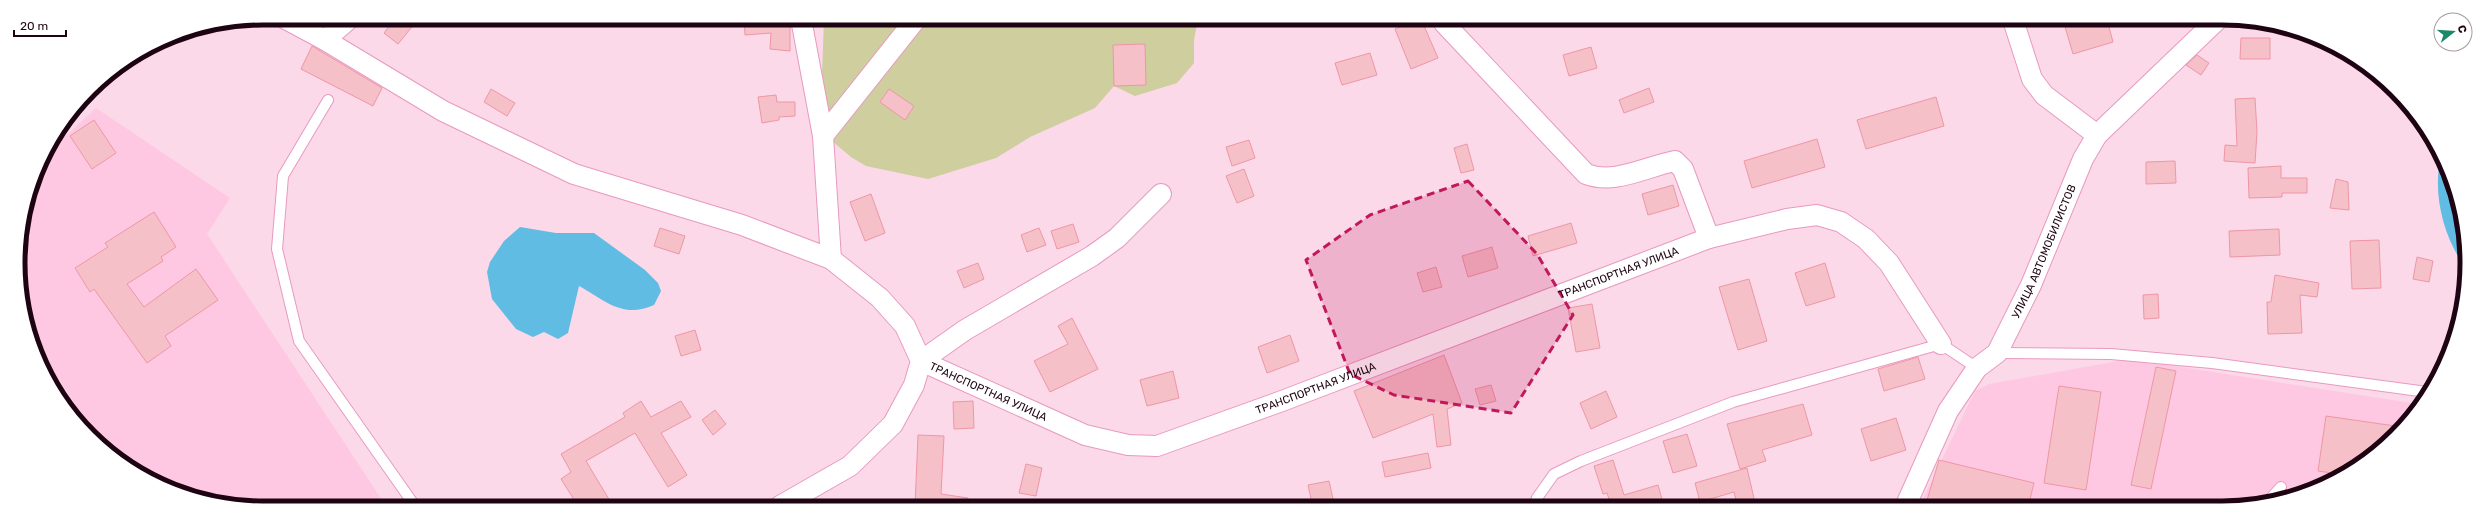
<svg xmlns="http://www.w3.org/2000/svg" width="2485" height="526" viewBox="0 0 2485 526" font-family="Rubik,sans-serif">
  <style>
    .built { fill: #ffc8e2 }
    .green { fill: #cece9e }
    .water { fill: #60bce3 }
    .building { fill: #f6c0c8; stroke: #ee96a6 }
    .lines { fill: none; stroke-linecap: round; stroke-linejoin: round }
    .lane-casing { stroke: #e899c1; stroke-width: 12 }
    .street-casing { stroke: #e899c1; stroke-width: 22 }
    .lane { stroke: #fff; stroke-width: 10 }
    .street { stroke: #fff; stroke-width: 20 }
    .marked { fill: #c2185b; fill-opacity: 0.2; stroke: #c2185b; stroke-width: 3; stroke-dasharray: 8 5; stroke-linejoin: round }
    .labels { text-anchor: middle; stroke-width: 3; stroke-linejoin: round; paint-order: stroke }
    .street-label { font-size: 11px; fill: #1e0412; stroke: #fff }
    .rim { fill: none; stroke: #1e0412; stroke-width: 5 }
  </style>
  <rect width="100%" height="100%" fill="#fbd9e9"/>
  <path class="built" d="M96,108L230,198L207,234L386,506H231L154,483L98,439L30,336L19,247L42,158Z
    M2130,359L2418,404L2395,436L2316,489L2238,507H1919L1975,391L1989,384Z"/>
  <path class="green" d="M824,19H1198L1194,40V63L1177,83L1135,96L1114,86L1095,108L1030,137L996,158L928,179L866,166L851,157L820,131Z"/>
  <path class="water" d="M2440,162L2459,199L2463,264C2444,237 2433,195 2440,162Z
    M520,227L556,233H594L645,270L658,283L661,291L654,305C623,319 606,301 579,286L568,333L558,339L544,332L533,337L516,329L492,299L487,272L490,262L504,241Z"/>
  <path class="building" d="M395,18H419L398,44L384,33Z
    M744,18L764,19V22L790,24V51L770,49L771,33L745,35Z
    M1421,19L1438,58L1411,69L1395,29Z
    M2063,20H2107L2113,42L2073,54Z
    M2241,38H2270V59H2240Z
    M1145,44L1146,85L1114,86L1113,45Z
    M312,46L382,88L373,106L301,69Z
    M1591,47L1597,68L1569,76L1563,55Z
    M1370,53L1377,75L1342,85L1335,63Z
    M2197,55L2209,63L2201,75L2186,65Z
    M1649,88L1654,102L1624,113L1619,100Z
    M491,89L515,103L507,116L484,102Z
    M889,89L914,106L905,120L880,102Z
    M776,95L777,102H795V116L779,117V120L762,123L758,97Z
    M1936,97L1944,126L1866,149L1857,120Z
    M2255,98L2257,132L2255,163L2224,161L2225,145L2237,146L2235,99Z
    M94,120L116,153L92,169L70,136Z
    M1817,139L1825,167L1752,188L1744,161Z
    M1249,140L1255,158L1232,166L1226,147Z
    M1467,144L1474,170L1461,173L1454,148Z
    M2175,161L2176,183L2146,184V162Z
    M2281,166V178H2307V193H2282V197L2249,198L2248,168Z
    M1244,169L1254,196L1237,203L1226,176Z
    M2336,179L2348,182L2349,210L2330,208Z
    M1673,185L1679,206L1648,215L1642,194Z
    M871,194L885,233L865,241L850,202Z
    M154,212L176,247L161,257L163,261L127,284L144,307L196,269L218,300L165,336L171,346L147,363L94,289L90,292L75,268L108,247L105,243Z
    M1571,223L1577,243L1533,256L1528,236Z
    M1073,224L1079,242L1057,249L1051,231Z
    M660,228L685,236L679,254L654,246Z
    M1039,228L1046,245L1027,252L1021,235Z
    M2279,229L2280,255L2230,257L2229,231Z
    M2379,240L2381,288L2352,289L2350,241Z
    M1492,247L1498,268L1468,277L1462,256Z
    M2417,257L2433,261L2429,282L2413,279Z
    M978,263L984,279L964,288L957,271Z
    M1825,263L1835,297L1806,306L1795,273Z
    M1436,267L1442,287L1423,292L1417,273Z
    M2275,275L2319,283L2317,297L2300,295L2302,333L2268,334L2267,302H2271Z
    M1749,279L1767,341L1738,350L1719,287Z
    M2158,294L2159,318L2144,319L2143,295Z
    M1592,304L1600,348L1576,352L1568,308Z
    M1072,318L1098,369L1050,392L1034,361L1068,344L1058,326Z
    M695,330L701,350L681,356L675,336Z
    M1290,335L1299,361L1267,373L1258,347Z
    M1444,355L1462,403L1447,409L1451,445L1437,447L1433,414L1373,438L1354,391Z
    M1918,357L1925,379L1884,391L1878,369Z
    M2156,367L2176,371L2151,489L2131,485Z
    M1173,371L1179,398L1147,406L1140,380Z
    M1491,385L1496,401L1480,405L1475,389Z
    M2059,386L2101,392L2086,490L2044,483Z
    M1606,391L1617,417L1591,429L1580,403Z
    M641,401L651,417L681,401L691,417L661,433L687,475L668,487L635,433L586,461L613,506H578L561,479L571,472L561,454L625,417L623,413Z
    M973,401L974,428L954,429L953,402Z
    M1803,404L1812,435L1762,450L1766,461L1740,469L1727,424Z
    M715,410L726,424L713,435L702,420Z
    M2326,416L2402,427L2395,436L2339,474L2318,471Z
    M1896,418L1906,450L1871,461L1861,429Z
    M1687,434L1697,466L1673,473L1663,441Z
    M918,435L944,436L941,494L968,498L967,506H915Z
    M1428,453L1431,468L1385,477L1382,462Z
    M1613,460L1624,495L1658,485L1664,507H1596V503L1609,499L1607,493L1603,494L1594,466Z
    M1939,460L2034,483L2028,507H1925Z
    M1026,464L1042,468L1036,496L1019,493Z
    M1747,468L1756,507H1738L1734,492L1700,502L1695,483Z
    M1329,481L1333,499L1312,503L1308,485Z"/>
  <g class="lines">
    <g class="lane-casing">
      <path id="lane" d="M328,100L283,176L277,249L299,341L415,506
        M1997,353L2111,354L2212,363L2427,392
        M2269,500L2281,487
        M1534,507L1537,498L1554,474L1581,461L1733,402L1941,344L1977,368"/>
    </g>
    <g class="street-casing">
      <g id="street">
        <path d="M284,18L325,40L443,111L574,174L742,225L831,259L880,298L905,326L921,361L914,385L893,424L850,466L780,506"/>
        <path d="M801,19L823,136L831,259"/>
        <path d="M2013,20L2032,79L2044,95L2097,135"/>
        <path d="M1444,23L1586,174C1614,185 1645,167 1675,161L1683,169L1709,238"/>
        <path d="M325,40L350,18"/>
        <path d="M823,136L916,19"/>
        <path id="s1" d="M921,361L1085,435L1128,445L1157,446L1282,401L1709,238L1787,219L1817,215L1841,222L1866,239L1889,263L1941,344"/>
        <path d="M921,361L965,330L1092,256L1117,238L1161,194"/>
        <path id="s2" d="M1905,507L1948,411L1977,368L1997,353L2031,285L2083,159L2097,135L2217,20"/>
      </g>
    </g>
    <use href="#lane" class="lane"/>
    <use href="#street" class="street"/>
  </g>
  <path class="marked" d="M1468,181L1537,254L1573,315L1511,413L1394,395L1350,374L1306,260L1370,215Z"/>
  <g class="labels">
    <g class="street-label">
      <text dy="4" stroke="none"><textPath href="#s2" startOffset="294">УЛИЦА АВТОМОБИЛИСТОВ</textPath></text>
      <text dy="4" stroke="none"><textPath href="#s1" startOffset="746">ТРАНСПОРТНАЯ УЛИЦА</textPath></text>
      <text dy="4" stroke="none"><textPath href="#s1" startOffset="422">ТРАНСПОРТНАЯ УЛИЦА</textPath></text>
      <text dy="4" stroke="none"><textPath href="#s1" startOffset="74">ТРАНСПОРТНАЯ УЛИЦА</textPath></text>
    </g>
  </g>
  <path d="M0 0H2485V526H0ZM263 25H2222A238 238 0 0 1 2460 263V263A238 238 0 0 1 2222 501H263A238 238 0 0 1 25 263V263A238 238 0 0 1 263 25Z" fill="#fff" fill-rule="evenodd"/>
  <path class="rim" d="M263 25H2222A238 238 0 0 1 2460 263V263A238 238 0 0 1 2222 501H263A238 238 0 0 1 25 263V263A238 238 0 0 1 263 25Z"/>
  <g transform="translate(2453 32) rotate(73)"><circle r="19" fill="#ffffff" stroke="#a59ba0"/>
  <path d="M0-3L7 15L0 10L-7 15Z" fill="#188a6a"/>
  <text y="-6" font-size="11" font-weight="bold" text-anchor="middle" fill="#1e0412">С</text>
  </g>
  <path d="M14 30v6h52v-6" fill="none" stroke="#1e0412" stroke-width="2"/>
  <text x="20" y="30" font-size="12" fill="#1e0412" stroke="#ffffff" stroke-width="3" paint-order="stroke">20 m</text>
</svg>
